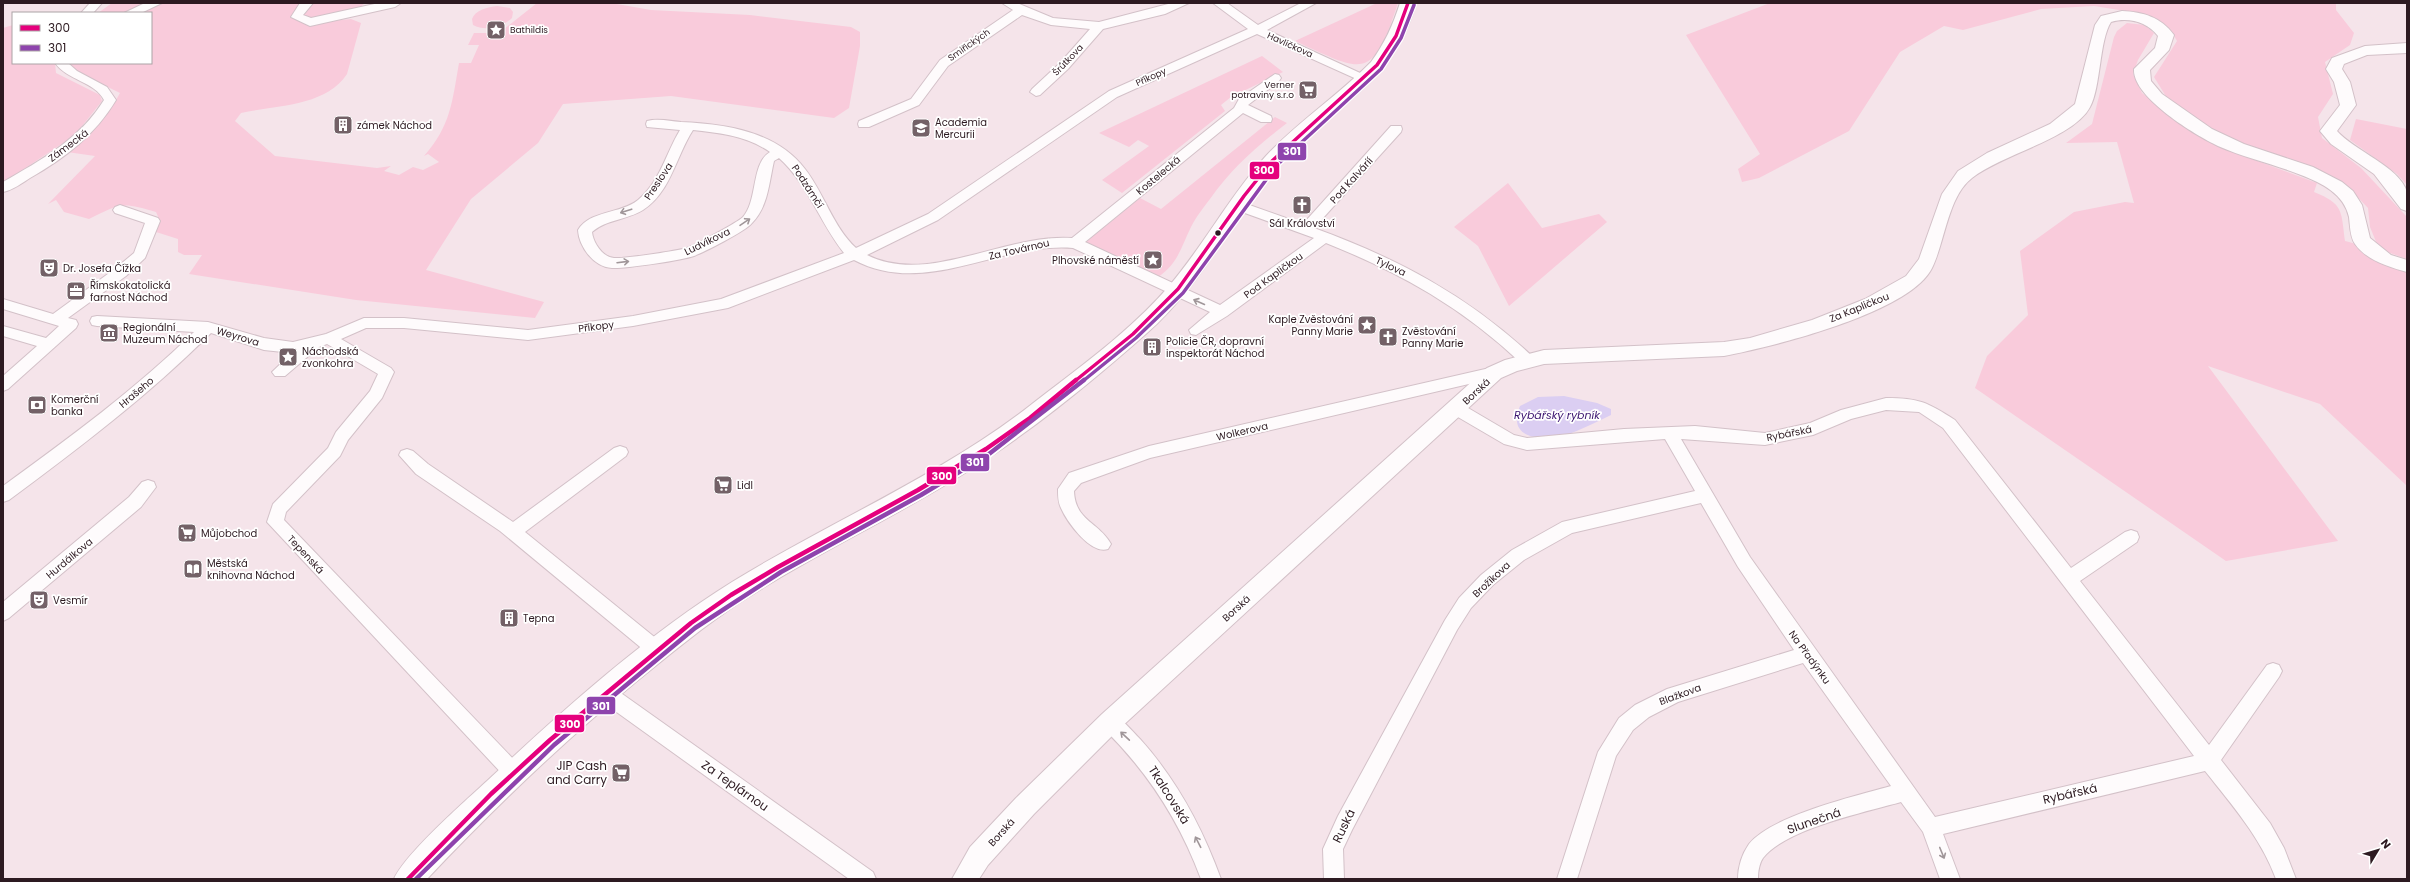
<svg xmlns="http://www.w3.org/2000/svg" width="2410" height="882" viewBox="0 0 2410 882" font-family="Poppins,sans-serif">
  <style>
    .green { fill: #f9cbdb }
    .water { fill: #dbcef2 }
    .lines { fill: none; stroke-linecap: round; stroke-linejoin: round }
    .minor-casing { stroke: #d3c1c8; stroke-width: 2 }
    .tertiary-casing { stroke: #d3c1c8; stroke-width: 2 }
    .primary-casing { stroke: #d3c1c8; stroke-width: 2 }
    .minor { fill: #fefbfc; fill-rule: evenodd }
    .tertiary { fill: #fefbfc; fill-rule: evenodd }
    .primary { fill: #fefbfc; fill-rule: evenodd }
    .bus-1-far1-casing { stroke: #fff; stroke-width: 6 }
    .bus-1-casing { stroke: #fff; stroke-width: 8 }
    .bus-2-far1-casing { stroke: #fff; stroke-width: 6 }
    .bus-2-casing { stroke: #fff; stroke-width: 8 }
    .bus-1-far1 { stroke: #e5007d; stroke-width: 3.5 }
    .bus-1 { stroke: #e5007d; stroke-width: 4.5 }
    .bus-2-far1 { stroke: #8e44ad; stroke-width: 3.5 }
    .bus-2 { stroke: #8e44ad; stroke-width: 4.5 }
    .oneway { stroke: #a09699 }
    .bus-dot { fill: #2d1a21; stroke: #fff; stroke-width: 1.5 }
    .labels { text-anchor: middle; stroke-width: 3.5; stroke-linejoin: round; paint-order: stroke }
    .far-poi-label { font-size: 9px; fill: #2d1a21; stroke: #fff; text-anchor: start }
    .far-street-label { font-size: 9px; fill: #2d1a21; stroke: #fff }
    .poi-label { font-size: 10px; fill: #2d1a21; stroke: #fff; text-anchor: start }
    .street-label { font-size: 10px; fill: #2d1a21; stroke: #fff }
    .water-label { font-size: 11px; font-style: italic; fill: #3a136f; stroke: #fff }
    .near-poi-label { font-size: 12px; fill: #2d1a21; stroke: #fff; text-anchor: end }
    .near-street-label { font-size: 12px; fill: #2d1a21; stroke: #fff }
    .line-badge { stroke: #fff; stroke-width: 1.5 }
    .badge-label { font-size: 11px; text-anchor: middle; font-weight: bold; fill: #fff }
  </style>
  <rect width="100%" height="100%" fill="#f5e4ea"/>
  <path class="green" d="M112,3H365L357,10L331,21L351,19L361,23L347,74C325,107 276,105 241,113L235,121L275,156L377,168L391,166L384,171L399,175L413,167L423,170L439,162L428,154L424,156C451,125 452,102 459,63H471L479,45H468L474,33H499L537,3H611L651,10L750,15L851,27L860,32V46L849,108L834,118L671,96L563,104L538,143L471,199L426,270L544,302L535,318L356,300L189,274L202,255H184L178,252V239L156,232L160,221L156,212C122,202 121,203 89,219L64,212L56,200L48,204L95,156L67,152C89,136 107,118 120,93L71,69V63H151V13H98Z
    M1377,3H1398C1372,83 1363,72 1295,41Z
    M1770,3H2336V10L2354,33L2350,45L2325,62L2333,94L2318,117L2322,138L2361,168L2407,217V259L2379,249L2370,227L2368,208L2347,186L2311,169L2249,147L2209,127L2167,98L2154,77L2177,41L2170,29L2144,14L2094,6L2041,9L1963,30L1944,26L1900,52L1849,131L1759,178L1742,182L1738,169L1760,154L1686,35Z
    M497,6L510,8L513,12L512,18C502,27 486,32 473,25L472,19C475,10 488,7 497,6Z
    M2127,23L2145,25L2154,33L2138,60L2133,74L2142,93L2178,120L2225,149L2317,183L2314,192C2344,204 2341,211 2345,241C2368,245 2383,268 2407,272V486L2320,404L2208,366L2338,541L2226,561L1975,388L1987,356L2028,315L2020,251L2074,212L2125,202L2134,203L2117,142L2066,143L2092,124L2114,37L2117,31Z
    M13,25V63H55L56,73L100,95L102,101L75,135L3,183V28Z
    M1262,56L1283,72L1231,97L1221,105L1225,111L1122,193L1102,180L1149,146L1138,140L1129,147L1099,133Z
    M1275,117L1287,123C1257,146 1232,168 1210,199C1204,207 1196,217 1191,227C1181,247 1178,264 1158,277L1086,242L1140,198L1161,209Z
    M2356,119L2407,129V185L2397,174L2350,140Z
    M1508,183L1542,228L1599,214L1607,222L1509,306L1478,246L1454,227Z"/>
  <path class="water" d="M1564,396L1597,403L1611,409V415C1596,422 1581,430 1566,435C1542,442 1506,439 1520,406L1538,397Z"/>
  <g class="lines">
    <g class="minor-casing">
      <path id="minor" d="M90,3H102L93,13H81Z
        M145,3H162L141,13H124Z
        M300,3H313L303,15L311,18L379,3H401L395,7L310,26L291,17Z
        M1002,3H1017L1053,18L1099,22L1172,3H1189L1165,14L1103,29L1068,69L1040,95L1036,96L1030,92L1032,89L1060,63L1090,29L1051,25L1022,15L948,66L919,105L869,127H859L858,124L859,121L911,99L940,60L1013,10Z
        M1213,3H1227L1258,25L1301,3H1316L1267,30L1371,78L1369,81H1361L1257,34L1117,97L938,220L867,255C928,286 1006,233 1072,238L1234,108L1239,99L1275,74L1279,75L1281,78L1279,81L1248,105L1271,116L1272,119L1271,122H1261L1243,113L1085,242L1220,305L1314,238L1231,208L1229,205L1231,202H1241L1303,224L1391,126H1401L1402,129L1401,132L1314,228C1397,258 1468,296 1532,356L1535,360L1532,364H1522C1463,308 1401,273 1326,243L1227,316L1196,335L1191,334L1189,330L1210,312L1073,248C998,242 926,298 854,260L728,308L633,326L528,340L404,328H366L341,339L391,368L394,372L382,398L348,440L340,456L286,512L284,520L520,766L523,772L520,778L513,781L506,778L267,522L273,504L328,448L336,432L370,391L378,374L327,344L319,347L285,376H275L272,372L292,353L264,350L211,333C149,395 79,448 9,500L3,502V486C69,438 136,389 194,332L97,326L92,325L90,321L92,317L97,316L208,322L264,338L293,342L326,334L364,318H404L528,330L633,316L721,299L844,253C820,223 808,184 779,158L774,161C769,183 768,207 752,223C746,231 704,252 694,256C683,260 624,269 612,268C594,267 579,247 578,230C590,210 621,214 638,200C660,182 666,153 680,130L647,127L646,124L647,121C658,118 670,121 681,122C725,124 776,131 805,169C824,193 833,227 856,248L928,214L1109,91L1248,29ZM693,130C720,133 747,136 770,152C751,163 758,200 743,217C737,223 695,245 687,248C676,251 624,259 614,258C602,257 593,242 592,232C607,219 627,220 643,210C671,192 676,156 693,130Z
        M55,63H68L77,71L107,87L116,100C95,135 65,158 30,178C22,183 13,190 3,192V182C41,160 80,139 104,100C95,82 67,80 55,63Z
        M120,205L158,218L160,221L145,258L126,276L68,318L76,320L78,324L76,328L8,389L3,391V376L37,346L3,336V326L46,338L59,326L3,309V299L53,314L116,268L134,253L145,223L115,213L113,210L115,207Z
        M1494,367L1499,369L1502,373L1499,377L1150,458L1081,483L1074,491C1075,521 1099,522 1111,544L1108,549C1091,555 1067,522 1061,508C1058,502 1058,496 1058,489L1069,473L1149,446Z
        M1886,398C1919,398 1927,402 1955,420L2071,568L2125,532L2131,530L2137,532L2139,537L2137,542L2080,581L2209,745L2267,665L2273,663L2279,665L2282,671L2279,677L2221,760L2270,823L2284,848L2296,879H2276C2261,838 2232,805 2205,771L1943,834L1960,879H1940L1923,832L1901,802C1866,812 1785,829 1763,858C1759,864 1758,872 1758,879H1738C1738,867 1742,854 1749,844C1771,816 1855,796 1891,786L1803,663L1678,702L1649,717L1633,730L1616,756L1577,879H1557L1598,752L1619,718L1635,705L1667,689L1794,650L1738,567L1701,503L1572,533L1524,560L1493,585L1471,608L1457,630L1352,830L1343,849L1344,879H1324L1323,849L1338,816L1445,620L1459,598L1481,575L1512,550L1562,522L1695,491L1665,439L1527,450L1504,444L1451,413L1449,409L1451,405L1457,403L1463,405L1514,435L1527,438L1624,429L1695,426L1765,433L1810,423L1841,410ZM1886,410L1919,412L1943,428L2194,756L1935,817L1750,557L1681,439L1765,445L1813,435L1851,419Z
        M620,446L626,448L628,452L626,456L525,532L663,644L666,650L663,656L657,658L651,656L500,531L416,474L399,455L401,451L407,449L413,451L428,464L513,522L614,448Z
        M148,480L154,482L156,487L141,507L9,618L3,621V602L129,497L142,482Z
        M604,684L611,686L873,872L876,879H849L597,698L595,692L597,686Z
        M1110,713C1122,718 1131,730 1140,739C1177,780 1202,827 1221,879H1201C1179,820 1148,772 1103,728L1101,722L1103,716Z"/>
    </g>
    <g class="tertiary-casing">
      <path id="tertiary" d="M2122,11C2143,12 2161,17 2174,35L2169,50L2150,70L2151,81L2162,94L2212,129L2244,144L2313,167L2342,182L2353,191L2362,205L2370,238L2391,255L2407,260V272C2389,267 2366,260 2355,244C2350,237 2350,225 2349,217C2344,194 2322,183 2301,175C2274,164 2245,158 2218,146C2195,135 2132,97 2134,69L2155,48L2158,36C2147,22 2129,17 2111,22C2099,41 2101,87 2090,107C2074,138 2001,155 1972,178C1948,196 1945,242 1932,268C1910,313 1771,347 1724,356L1544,364L1517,371L1501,378L1118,730L1034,814L988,865L979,879H952L970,847L1016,798L1102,714L1487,368L1505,360L1544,350L1724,342L1750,338L1812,320L1865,299L1906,276L1919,259L1942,194L1958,171L1987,153L2050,124L2075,104L2095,25L2101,16Z
        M2407,43V53L2367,55L2344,64L2342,69L2350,82L2356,105L2337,131C2353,150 2400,167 2407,192C2409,197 2407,205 2407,211L2401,209L2374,174L2331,144L2320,131L2340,105L2334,82L2326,69L2332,58L2365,46Z"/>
    </g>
    <g class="primary-casing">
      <path id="primary" d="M1400,3H1416C1393,85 1331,106 1279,164C1232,218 1202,285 1147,333C1088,385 1027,435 960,476C888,521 810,556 739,603C703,627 670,654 637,681C563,742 493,809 427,879H394C405,854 464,802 487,781C562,711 645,636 732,582C831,521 940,476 1032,404C1077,369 1132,330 1169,286C1204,245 1229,197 1265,157C1297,122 1338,96 1371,62C1385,43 1393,25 1400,3Z"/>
    </g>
    <use href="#minor" class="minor"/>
    <use href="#tertiary" class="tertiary"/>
    <use href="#primary" class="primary"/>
    <g class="bus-1-far1-casing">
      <path id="bus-1-far1" d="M1075,381L1133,334L1178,289L1244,196L1272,161L1377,65L1396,36L1408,3"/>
    </g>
    <g class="bus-1-casing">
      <path id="bus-1" d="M408,879L491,794L550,740L691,623L731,595L778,567L918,490L986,449L1030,418L1076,380"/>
    </g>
    <g class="bus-2-far1-casing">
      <path id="bus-2-far1" d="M1083,381L1136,338L1183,293L1277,165L1381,69L1401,38L1414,5"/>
    </g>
    <g class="bus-2-casing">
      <path id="bus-2" d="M416,879L554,745L695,628L781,572L921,495L989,454L1084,380"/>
    </g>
    <use href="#bus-1-far1" class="bus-1-far1"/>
    <use href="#bus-1" class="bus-1"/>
    <use href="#bus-2-far1" class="bus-2-far1"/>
    <use href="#bus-2" class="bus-2"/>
  </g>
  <defs><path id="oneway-shaft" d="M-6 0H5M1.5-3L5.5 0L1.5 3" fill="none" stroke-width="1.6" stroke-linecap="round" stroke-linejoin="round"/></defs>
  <g class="oneway">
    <use href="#oneway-shaft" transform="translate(626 211) rotate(162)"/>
    <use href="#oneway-shaft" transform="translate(745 222) rotate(-34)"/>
    <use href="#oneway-shaft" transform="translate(623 262) rotate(-7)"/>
    <use href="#oneway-shaft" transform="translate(1199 302) rotate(-156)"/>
    <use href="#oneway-shaft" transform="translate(1125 736) rotate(-137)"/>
    <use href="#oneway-shaft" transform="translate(1198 842) rotate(-117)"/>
    <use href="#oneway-shaft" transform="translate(1942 853) rotate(68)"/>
  </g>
  <defs>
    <g id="sight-square" transform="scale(1)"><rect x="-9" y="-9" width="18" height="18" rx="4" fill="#736167" stroke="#fff"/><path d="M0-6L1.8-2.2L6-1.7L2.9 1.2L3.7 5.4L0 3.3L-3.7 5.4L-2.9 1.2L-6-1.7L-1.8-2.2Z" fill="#fff"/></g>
    <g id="supermarket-square" transform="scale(1)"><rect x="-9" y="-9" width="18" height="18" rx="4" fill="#736167" stroke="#fff"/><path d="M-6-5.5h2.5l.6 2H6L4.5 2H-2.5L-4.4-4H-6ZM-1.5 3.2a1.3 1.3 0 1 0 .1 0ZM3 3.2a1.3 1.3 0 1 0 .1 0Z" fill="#fff"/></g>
    <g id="building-square" transform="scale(1)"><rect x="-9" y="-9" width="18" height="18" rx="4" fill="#736167" stroke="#fff"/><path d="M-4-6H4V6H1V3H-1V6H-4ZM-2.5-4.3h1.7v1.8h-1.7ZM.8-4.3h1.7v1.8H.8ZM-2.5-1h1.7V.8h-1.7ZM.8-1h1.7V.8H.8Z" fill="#fff"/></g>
    <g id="university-square" transform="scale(1)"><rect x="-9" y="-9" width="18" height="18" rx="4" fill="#736167" stroke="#fff"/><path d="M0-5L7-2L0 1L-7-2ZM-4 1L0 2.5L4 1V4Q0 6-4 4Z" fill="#fff"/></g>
    <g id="church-square" transform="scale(1)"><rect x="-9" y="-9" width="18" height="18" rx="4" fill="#736167" stroke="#fff"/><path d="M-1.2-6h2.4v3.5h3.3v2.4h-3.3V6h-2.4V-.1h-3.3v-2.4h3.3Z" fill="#fff"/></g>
    <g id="theatre-square" transform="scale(1)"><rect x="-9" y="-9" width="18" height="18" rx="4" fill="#736167" stroke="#fff"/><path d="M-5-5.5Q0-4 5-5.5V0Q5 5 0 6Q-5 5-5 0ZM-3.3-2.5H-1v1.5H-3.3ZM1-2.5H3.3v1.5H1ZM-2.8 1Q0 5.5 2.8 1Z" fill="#fff"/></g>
    <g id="office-square" transform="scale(1)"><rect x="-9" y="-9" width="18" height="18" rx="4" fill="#736167" stroke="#fff"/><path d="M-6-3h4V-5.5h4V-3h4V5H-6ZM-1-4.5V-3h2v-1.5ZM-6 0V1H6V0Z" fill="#fff"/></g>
    <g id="museum-square" transform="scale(1)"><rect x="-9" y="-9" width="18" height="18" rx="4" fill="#736167" stroke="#fff"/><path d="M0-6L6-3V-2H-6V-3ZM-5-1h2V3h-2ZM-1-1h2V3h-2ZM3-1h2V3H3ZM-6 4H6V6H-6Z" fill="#fff"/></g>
    <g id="bank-square" transform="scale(1)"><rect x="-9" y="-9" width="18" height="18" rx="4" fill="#736167" stroke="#fff"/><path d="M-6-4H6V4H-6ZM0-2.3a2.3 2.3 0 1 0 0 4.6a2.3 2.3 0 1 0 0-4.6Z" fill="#fff"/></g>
    <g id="library-square" transform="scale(1)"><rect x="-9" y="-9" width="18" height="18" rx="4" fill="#736167" stroke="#fff"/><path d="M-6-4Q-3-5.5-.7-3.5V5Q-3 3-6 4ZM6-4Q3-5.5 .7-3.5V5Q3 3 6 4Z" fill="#fff"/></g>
  </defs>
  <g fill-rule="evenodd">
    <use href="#sight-square" x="496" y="30"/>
    <use href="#supermarket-square" x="1308" y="90"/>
    <use href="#building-square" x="343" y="125"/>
    <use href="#university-square" x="921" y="128"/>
    <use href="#church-square" x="1302" y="205"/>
    <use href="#sight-square" x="1153" y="260"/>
    <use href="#theatre-square" x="49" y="268"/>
    <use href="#office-square" x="76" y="291"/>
    <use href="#sight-square" x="1367" y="325"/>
    <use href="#museum-square" x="109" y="333"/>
    <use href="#church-square" x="1388" y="337"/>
    <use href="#building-square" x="1152" y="347"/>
    <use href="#sight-square" x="288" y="357"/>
    <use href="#bank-square" x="37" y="405"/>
    <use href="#supermarket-square" x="723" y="485"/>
    <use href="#supermarket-square" x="187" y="533"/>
    <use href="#library-square" x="193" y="569"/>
    <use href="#theatre-square" x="39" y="600"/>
    <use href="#building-square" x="509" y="618"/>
    <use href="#supermarket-square" x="621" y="773"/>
  </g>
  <circle class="bus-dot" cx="1218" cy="233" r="3.5"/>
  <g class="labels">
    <g class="far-poi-label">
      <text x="510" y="33">Bathildis</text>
      <text x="1294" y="88" text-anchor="end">Verner<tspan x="1294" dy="10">potraviny s.r.o</tspan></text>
    </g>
    <g class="far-street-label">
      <text transform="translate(969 45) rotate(-35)" y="3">Smiřických</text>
      <text transform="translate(1290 45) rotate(24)" y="3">Havlíčkova</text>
      <text transform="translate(1068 60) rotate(-46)" y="3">Šrůtkova</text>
      <text transform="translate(1151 77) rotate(-24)" y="3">Příkopy</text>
    </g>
    <g class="poi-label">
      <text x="935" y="126">Academia<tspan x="935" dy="12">Mercurii</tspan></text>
      <text x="357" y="129">zámek Náchod</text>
      <text x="1302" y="227" text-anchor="middle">Sál Království</text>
      <text x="1139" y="264" text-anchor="end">Plhovské náměstí</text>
      <text x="63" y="272">Dr. Josefa Čížka</text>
      <text x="90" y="289">Římskokatolická<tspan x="90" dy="12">farnost Náchod</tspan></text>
      <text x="1353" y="323" text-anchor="end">Kaple Zvěstování<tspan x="1353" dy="12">Panny Marie</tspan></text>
      <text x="123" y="331">Regionální<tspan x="123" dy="12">Muzeum Náchod</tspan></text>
      <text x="1402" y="335">Zvěstování<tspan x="1402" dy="12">Panny Marie</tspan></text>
      <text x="1166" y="345">Policie ČR, dopravní<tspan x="1166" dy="12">inspektorát Náchod</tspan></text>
      <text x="302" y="355">Náchodská<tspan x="302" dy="12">zvonkohra</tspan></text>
      <text x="51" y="403">Komerční<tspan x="51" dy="12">banka</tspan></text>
      <text x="737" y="489">Lidl</text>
      <text x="201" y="537">Můjobchod</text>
      <text x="207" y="567">Městská<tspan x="207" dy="12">knihovna Náchod</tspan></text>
      <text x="53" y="604">Vesmír</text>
      <text x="523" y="622">Tepna</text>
    </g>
    <g class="street-label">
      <text transform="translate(68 145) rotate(-37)" y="4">Zámecká</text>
      <text transform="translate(1158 175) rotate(-40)" y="4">Kostelecká</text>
      <text transform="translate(1351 180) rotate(-48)" y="4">Pod Kalvárií</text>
      <text transform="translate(658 181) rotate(-56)" y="4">Preslova</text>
      <text transform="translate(808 186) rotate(57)" y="4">Podzámčí</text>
      <text transform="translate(707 241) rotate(-26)" y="4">Ludvíkova</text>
      <text transform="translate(1019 249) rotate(-13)" y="4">Za Továrnou</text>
      <text transform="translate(1391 266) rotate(25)" y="4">Tylova</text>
      <text transform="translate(1273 275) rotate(-36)" y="4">Pod Kapličkou</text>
      <text transform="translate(1859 307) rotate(-22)" y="4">Za Kapličkou</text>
      <text transform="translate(596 326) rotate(-7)" y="4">Příkopy</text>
      <text transform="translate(238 336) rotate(17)" y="4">Weyrova</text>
      <text transform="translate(1476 391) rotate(-43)" y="4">Borská</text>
      <text transform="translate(136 392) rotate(-40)" y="4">Hrašeho</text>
      <text transform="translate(1242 431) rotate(-13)" y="4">Wolkerova</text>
      <text transform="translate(1789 433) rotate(-11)" y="4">Rybářská</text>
      <text transform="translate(306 554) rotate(47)" y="4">Tepenská</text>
      <text transform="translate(69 558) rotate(-40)" y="4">Hurdálkova</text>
      <text transform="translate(1491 579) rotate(-43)" y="4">Brožíkova</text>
      <text transform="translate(1236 608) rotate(-42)" y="4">Borská</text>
      <text transform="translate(1810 657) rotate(54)" y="4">Na Přadýnku</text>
      <text transform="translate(1680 694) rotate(-20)" y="4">Blažkova</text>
      <text transform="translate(1001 832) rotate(-48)" y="4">Borská</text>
    </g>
    <g class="water-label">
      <text x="1557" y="419">Rybářský rybník</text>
    </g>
    <g class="near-poi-label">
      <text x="607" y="770">JIP Cash<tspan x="607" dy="14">and Carry</tspan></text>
    </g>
    <g class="near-street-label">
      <text transform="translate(735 786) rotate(35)" y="4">Za Teplárnou</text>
      <text transform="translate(2070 794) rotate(-13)" y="4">Rybářská</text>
      <text transform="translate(1169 795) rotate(58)" y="4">Tkalcovská</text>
      <text transform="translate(1814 821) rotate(-19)" y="4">Slunečná</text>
      <text transform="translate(1344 826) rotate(-64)" y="4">Ruská</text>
    </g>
  </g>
  <g class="line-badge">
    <rect x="1277" y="142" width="30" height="19" rx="4" fill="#8e44ad"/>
    <rect x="1249" y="161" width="31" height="19" rx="4" fill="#e5007d"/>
    <rect x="960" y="453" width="30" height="19" rx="4" fill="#8e44ad"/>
    <rect x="926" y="466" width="31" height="19" rx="4" fill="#e5007d"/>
    <rect x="586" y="696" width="30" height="19" rx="4" fill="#8e44ad"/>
    <rect x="554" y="714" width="31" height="19" rx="4" fill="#e5007d"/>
  </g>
  <g class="badge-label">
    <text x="1292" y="155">301</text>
    <text x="1264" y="174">300</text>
    <text x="975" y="466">301</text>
    <text x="942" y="480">300</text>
    <text x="601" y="710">301</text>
    <text x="570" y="728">300</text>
  </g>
  <rect width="2410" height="882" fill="none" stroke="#2d1a21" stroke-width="8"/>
  <rect x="12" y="12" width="140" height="52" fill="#ffffff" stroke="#aba3a6"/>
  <rect x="20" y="25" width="20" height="6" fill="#e5007d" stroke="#aba3a6"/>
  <text x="48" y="32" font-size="12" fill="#2d1a21">300</text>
  <rect x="20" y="45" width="20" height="6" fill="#8e44ad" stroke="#aba3a6"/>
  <text x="48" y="52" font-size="12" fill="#2d1a21">301</text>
  <g transform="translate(2378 850) rotate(52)" stroke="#ffffff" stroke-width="3" paint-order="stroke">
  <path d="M0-3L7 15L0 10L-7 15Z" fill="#2d1a21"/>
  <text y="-6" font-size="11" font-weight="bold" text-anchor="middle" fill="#2d1a21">N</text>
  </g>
</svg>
